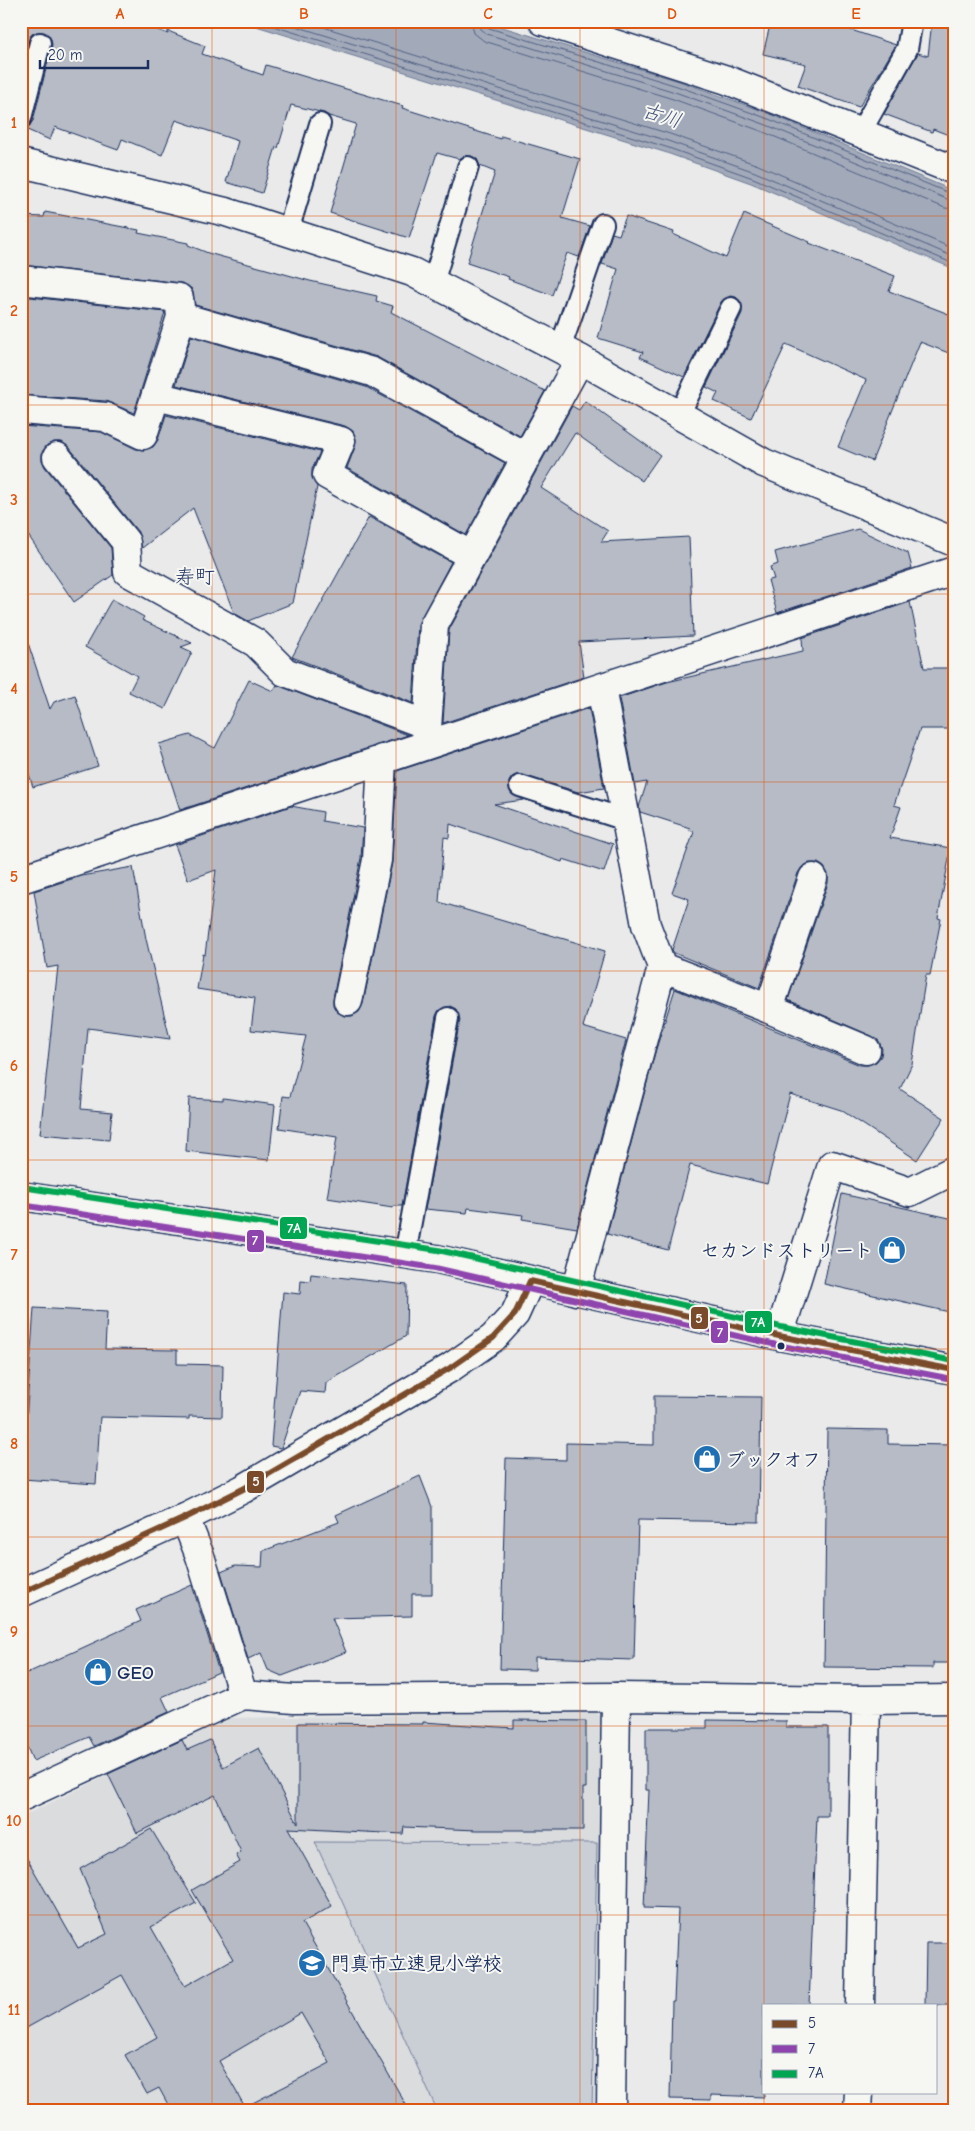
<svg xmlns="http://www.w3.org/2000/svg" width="975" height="2131" viewBox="0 0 975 2131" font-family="'Comic Neue','Klee One',sans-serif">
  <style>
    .built { fill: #dadcde }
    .green { fill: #caced5; stroke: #727e9a }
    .water { fill: #a2aaba; stroke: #6c7995 }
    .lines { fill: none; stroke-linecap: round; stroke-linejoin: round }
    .shore { stroke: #516083; stroke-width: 1 }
    .building { fill: #b6bbc6; stroke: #1b2f5e; fill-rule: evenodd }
    .service-casing { stroke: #1b2f5e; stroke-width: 24 }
    .minor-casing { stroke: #1b2f5e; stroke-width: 31 }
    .tertiary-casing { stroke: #1b2f5e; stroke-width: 31 }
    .primary-casing { stroke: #1b2f5e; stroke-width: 31 }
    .service { stroke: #f6f6f2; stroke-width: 20 }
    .minor { stroke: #f6f6f2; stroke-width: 28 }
    .tertiary { stroke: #f6f6f2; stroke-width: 28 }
    .primary { stroke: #f6f6f2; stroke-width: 28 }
    .bus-1-casing { stroke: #f6f6f2; stroke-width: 10 }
    .bus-2-casing { stroke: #f6f6f2; stroke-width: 10 }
    .bus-3-casing { stroke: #f6f6f2; stroke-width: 10 }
    .bus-1 { stroke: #7a4b2a; stroke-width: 6 }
    .bus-2 { stroke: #8e44ad; stroke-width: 6 }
    .bus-3 { stroke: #00a651; stroke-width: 6 }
    .grid { fill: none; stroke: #de5710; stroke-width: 1; stroke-opacity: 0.55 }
    .bus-dot { fill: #1b2f5e; stroke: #f6f6f2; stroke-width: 2 }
    .labels { text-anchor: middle; stroke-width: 4; stroke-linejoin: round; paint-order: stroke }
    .poi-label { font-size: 19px; font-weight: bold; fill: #1b2f5e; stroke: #f6f6f2; text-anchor: start }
    .water-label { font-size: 20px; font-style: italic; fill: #44547a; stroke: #f6f6f2 }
    .neighbourhood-label { font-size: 20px; fill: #1b2f5e; stroke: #f6f6f2 }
    .line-badge { stroke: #f6f6f2; stroke-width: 2 }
    .badge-label { font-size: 14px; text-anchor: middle; font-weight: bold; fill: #fff }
    .neatline { fill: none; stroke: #de5710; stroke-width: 2 }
    .grid-label { font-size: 16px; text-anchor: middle; font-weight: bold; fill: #de5710 }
  </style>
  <rect width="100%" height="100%" fill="#e9eae9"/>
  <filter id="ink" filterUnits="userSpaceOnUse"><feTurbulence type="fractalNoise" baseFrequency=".02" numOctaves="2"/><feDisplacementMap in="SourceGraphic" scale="10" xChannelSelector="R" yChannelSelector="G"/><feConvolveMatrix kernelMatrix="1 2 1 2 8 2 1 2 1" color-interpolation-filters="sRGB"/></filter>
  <g filter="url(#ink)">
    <path class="built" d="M596,1712L605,1722L600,2110H21V1817L226,1718Z"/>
    <path class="green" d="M315,1842L597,1843L592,2110H437Z"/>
    <path class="water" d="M240,21H483L679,81L768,113L954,191V269L751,183L664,152Z"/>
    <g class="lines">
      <path class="shore" d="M257,21L666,147L753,178L954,264
        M279,21L668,141L755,172L954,257
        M304,21L670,134L758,165L954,249
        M471,21L474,33L484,41L673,99L761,131L945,208L954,209
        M479,21L481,29L487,34L675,92L764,124L954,202
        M485,21L486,26L489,28L677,86L766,118L954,195"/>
    </g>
    <path class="building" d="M30,21H134L168,34V31L205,46L202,54L263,75L266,65L403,106L402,108L501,139V136L580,159L562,218L590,226L579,257L567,253L552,295L508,279L509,277L467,263L495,172L480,166L477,159L471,156H465L459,159L437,153L409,238L330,213L356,124L329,116L324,113L291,105L278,148L276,147L262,193L226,182L238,141L176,120L162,155L122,139L118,150L55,127L50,140L25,129L33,121L52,45L51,39L43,32H37L32,34L28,40L21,69V25L28,26Z
      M771,21H824L896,45L859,107L798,86L806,64L763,54Z
      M932,21H954V137L933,129L932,132L884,114L918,53L928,56Z
      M45,212L139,230L138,233L188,243V245L208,253L310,281L377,296L376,301L393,306L391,312L545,391L520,436L377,357L195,305L192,289L181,283L21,265V216L44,217Z
      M744,214L810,242L809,243L895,276L889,291L954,316V355L920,342L872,461L838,447L866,380L786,344L751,418L714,401L718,393L706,387L742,313L741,302L736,297L730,296L721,302L684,377L640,357L643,352L598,338L618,269L602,264L612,233L619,235L626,216L674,232L673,234L726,258Z
      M21,296L165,312L134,413L106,401L21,395Z
      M191,336L366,387L505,463L466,535L347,468L355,447L356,439L353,431L345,426L176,385Z
      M585,401L660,455L642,481L575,433L541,488L608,531L601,542L689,537L693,636L579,642L584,677L443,723L449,630L572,406L579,410Z
      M166,415L320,452L312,469V477L317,487L293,603L248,621L234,613L193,508L142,548L138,532L69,447L62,442H54L47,445L42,452V460L45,467L111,548L113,575L74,602L21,525V426L101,432L136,449L144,450L153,447L158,440Z
      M369,517L451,562L418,624L413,703L292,657Z
      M858,529L908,553L912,568L777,613L768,580L774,579L770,567L778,564L775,552Z
      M112,599L144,617L142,620L192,643L181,647L192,652L165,709L129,692L137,676L85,647Z
      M910,602L924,668H954V729H920L894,805L901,807L890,838L951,848L938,918L941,919L930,975H926L912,1064L900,1089L944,1118L917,1160L841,1110L790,1094L767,1184L690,1165L668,1250L607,1234L656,1049L675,989L860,1065H868L876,1062L881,1056L882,1049L879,1041L872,1036L788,1000L828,883V874L824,867L818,863H809L802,867L798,873L759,988L674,953L672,950L689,899L672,893L694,832L689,830L690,828L640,812L639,807L647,782L635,784L619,698L667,682L803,651L802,638Z
      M26,637L50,709L54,702L75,695L98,766L33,787L21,749V638Z
      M249,680L273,691L277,685L408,735L180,810L159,744L190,735L215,748Z
      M589,708L604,788L578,792L518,774L512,777L509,782V789L512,794L524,800L494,804L613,844L604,872L563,859L562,862L450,824L449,838L444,837L439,902L605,951L583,1027L626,1040L577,1228L522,1219L523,1215L468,1208L467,1213L425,1209L460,1020L456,1009L450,1006L439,1010L436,1016L402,1206H394L393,1208L327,1198L337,1137L279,1128L283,1096L290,1097L306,1036L251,1030L255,998L197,989L203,954L205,955L216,870L188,880L175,845L291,806L323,812L322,821L363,828L361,858L333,998V1005L337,1012L344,1016H352L359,1012L363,1004L392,863L397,771Z
      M133,867L146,939L170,1039L88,1028L81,1109L112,1112L109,1140L40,1134L58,966L47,968L34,891L81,876Z
      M189,1098L223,1100V1098L275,1105L269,1160L186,1151Z
      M842,1194L954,1219V1313L824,1284Z
      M311,1274L407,1285L406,1336L326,1383L325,1393L300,1391L281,1448L271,1446L283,1292L300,1294L301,1280L310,1281Z
      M34,1308L107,1312L105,1349L177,1350V1364L223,1365L222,1417L189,1416V1419L100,1417L96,1484L22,1479Z
      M654,1396L761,1397L759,1522L638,1520L634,1660L535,1657V1670L500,1669L506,1458L566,1460V1443L654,1445Z
      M827,1429L888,1430V1444L954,1445V1663H933V1668L824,1667Z
      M420,1476L432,1507V1594H412V1616L332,1618L346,1652L282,1676L268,1670L261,1653L248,1659L221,1572L235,1566L262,1567L263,1551L339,1522L336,1515Z
      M192,1585L219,1672L162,1697L169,1712L94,1746L89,1737L33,1761L21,1733V1676L141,1621L136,1610Z
      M514,1720L586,1721V1788H583V1830H477L404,1827L403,1834L288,1828L332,1906L302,1923L409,2110H171L159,2088L147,2094L125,2055L157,2037L122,1975L21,2031V1848L78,1948L107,1934L80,1869L151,1829L196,1903L151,1927L185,1986L233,1959L192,1890L240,1862L236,1855L241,1852L215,1795L137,1833L108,1774L182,1740L187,1750L210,1740L223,1767L259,1748L298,1824V1723L423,1724V1722L514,1728ZM301,2013L330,2063L245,2107L219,2061Z
      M707,1720L786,1721V1727H828V1816H817L809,2005H764V2097L711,2095V2100L670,2099L672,2001H674L678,1909L644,1908L649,1790H646V1728H707Z
      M926,1943H954V2005H925Z"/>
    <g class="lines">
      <g class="service-casing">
        <path id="service" d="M21,118L40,43
          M860,133L907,49L912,21
          M288,231L320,124
          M433,283L468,167
          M560,349L603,224
          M679,415L731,308
          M520,786L626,820
          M405,1255L448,1018"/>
      </g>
      <g class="minor-casing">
        <path id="minor" d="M543,21L727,80L954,170
          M21,280L179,298L181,317L143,435L105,417L21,410
          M181,317L372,372L526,457
          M156,396L341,441L327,475L472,556
          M57,457L126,542L128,572L256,643L285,672L427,725
          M426,743L434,625L580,359
          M21,879L954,571
          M662,967L769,1009L866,1050
          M348,1001L377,860L382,759
          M769,1009L813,878
          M576,1291L662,967L646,925L601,688
          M779,1336L832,1165L910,1192L954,1170
          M185,1518L200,1556L243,1695
          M21,1797L243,1695L294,1699L616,1697L866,1700L954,1699
          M860,2005L866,1700
          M611,2110L616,1697
          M858,2110L859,2092"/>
      </g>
      <g class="tertiary-casing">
        <path id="tertiary" d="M21,163L226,212L412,272L580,359L764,463L954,542
          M21,1593L185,1518L243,1489L450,1368L493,1338L515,1314L530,1281"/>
      </g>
      <g class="primary-casing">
        <path id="primary" d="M21,1196L437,1259L779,1336L954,1370"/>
      </g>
      <use href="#service" class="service"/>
      <use href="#minor" class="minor"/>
      <use href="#tertiary" class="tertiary"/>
      <use href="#primary" class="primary"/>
      <g class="bus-1-casing">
        <path id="bus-1" d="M21,1593L185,1518L243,1489L450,1368L493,1338L515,1314L530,1281L779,1336L954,1370"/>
      </g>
      <g class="bus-2-casing">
        <path id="bus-2" d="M21,1205L435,1268L777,1345L952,1379"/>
      </g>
      <g class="bus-3-casing">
        <path id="bus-3" d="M22,1187L438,1250L781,1327L954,1361"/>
      </g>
      <use href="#bus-1" class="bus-1"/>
      <use href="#bus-2" class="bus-2"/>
      <use href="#bus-3" class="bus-3"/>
    </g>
  </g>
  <path class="grid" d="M212,21V2110M396,21V2110M580,21V2110M764,21V2110M21,216H954M21,405H954M21,594H954M21,782H954M21,971H954M21,1160H954M21,1349H954M21,1537H954M21,1726H954M21,1915H954"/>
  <defs>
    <g id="shop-disc" transform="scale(1.4375)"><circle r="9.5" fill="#1f6fb2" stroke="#f6f6f2"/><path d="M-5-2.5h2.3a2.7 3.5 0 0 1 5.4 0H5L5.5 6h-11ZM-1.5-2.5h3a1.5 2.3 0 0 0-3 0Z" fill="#fff"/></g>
    <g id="school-disc" transform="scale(1.4375)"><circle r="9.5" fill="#1f6fb2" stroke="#f6f6f2"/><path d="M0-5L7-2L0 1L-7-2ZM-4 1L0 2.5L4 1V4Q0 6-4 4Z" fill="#fff"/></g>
  </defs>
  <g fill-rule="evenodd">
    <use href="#shop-disc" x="892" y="1250"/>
    <use href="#shop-disc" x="707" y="1459"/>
    <use href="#shop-disc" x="98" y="1672"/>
    <use href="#school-disc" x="312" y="1963"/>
  </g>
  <circle class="bus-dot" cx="781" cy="1346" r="4.5"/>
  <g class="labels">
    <g class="poi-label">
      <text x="873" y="1257" text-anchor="end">セカンドストリート</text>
      <text x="726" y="1466">ブックオフ</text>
      <text x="117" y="1679">GEO</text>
      <text x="331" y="1970">門真市立速見小学校</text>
    </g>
    <g class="water-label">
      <text transform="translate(662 115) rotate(18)" y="7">古川</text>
    </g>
    <g class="neighbourhood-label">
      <text x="195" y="583">寿町</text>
    </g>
  </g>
  <g class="line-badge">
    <rect x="279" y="1216" width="29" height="24" rx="5" fill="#00a651"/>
    <rect x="246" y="1229" width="19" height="24" rx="5" fill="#8e44ad"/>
    <rect x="690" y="1306" width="19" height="24" rx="5" fill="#7a4b2a"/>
    <rect x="744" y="1310" width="29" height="24" rx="5" fill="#00a651"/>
    <rect x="710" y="1320" width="19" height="24" rx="5" fill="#8e44ad"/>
    <rect x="246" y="1470" width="19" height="24" rx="5" fill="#7a4b2a"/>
  </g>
  <g class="badge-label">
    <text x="294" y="1233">7A</text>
    <text x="255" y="1245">7</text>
    <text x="699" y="1323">5</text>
    <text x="758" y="1327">7A</text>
    <text x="720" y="1337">7</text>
    <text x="256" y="1486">5</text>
  </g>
  <rect width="975" height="2131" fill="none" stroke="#f6f6f2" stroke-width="55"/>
  <rect x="762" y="2004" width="175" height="90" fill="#f6f6f2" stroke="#9ea6b7"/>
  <rect x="772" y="2020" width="25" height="8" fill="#7a4b2a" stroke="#9ea6b7"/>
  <text x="808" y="2028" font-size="15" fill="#1b2f5e">5</text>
  <rect x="772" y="2045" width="25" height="8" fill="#8e44ad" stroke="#9ea6b7"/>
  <text x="808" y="2054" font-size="15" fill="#1b2f5e">7</text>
  <rect x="772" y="2070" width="25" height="8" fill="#00a651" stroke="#9ea6b7"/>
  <text x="808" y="2078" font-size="15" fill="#1b2f5e">7A</text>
  <path d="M40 60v8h108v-8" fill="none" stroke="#1b2f5e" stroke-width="2.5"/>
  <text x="48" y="60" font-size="15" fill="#1b2f5e" stroke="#f6f6f2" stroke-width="4" paint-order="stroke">20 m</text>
  <rect x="28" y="28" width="920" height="2076" class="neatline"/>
  <g class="grid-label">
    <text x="120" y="19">A</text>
    <text x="304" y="19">B</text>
    <text x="488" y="19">C</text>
    <text x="672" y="19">D</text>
    <text x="856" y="19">E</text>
    <text x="14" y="128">1</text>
    <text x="14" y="316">2</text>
    <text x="14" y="505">3</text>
    <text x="14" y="694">4</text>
    <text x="14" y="882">5</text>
    <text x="14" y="1071">6</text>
    <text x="14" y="1260">7</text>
    <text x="14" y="1449">8</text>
    <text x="14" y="1637">9</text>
    <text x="14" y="1826">10</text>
    <text x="14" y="2015">11</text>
  </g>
</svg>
